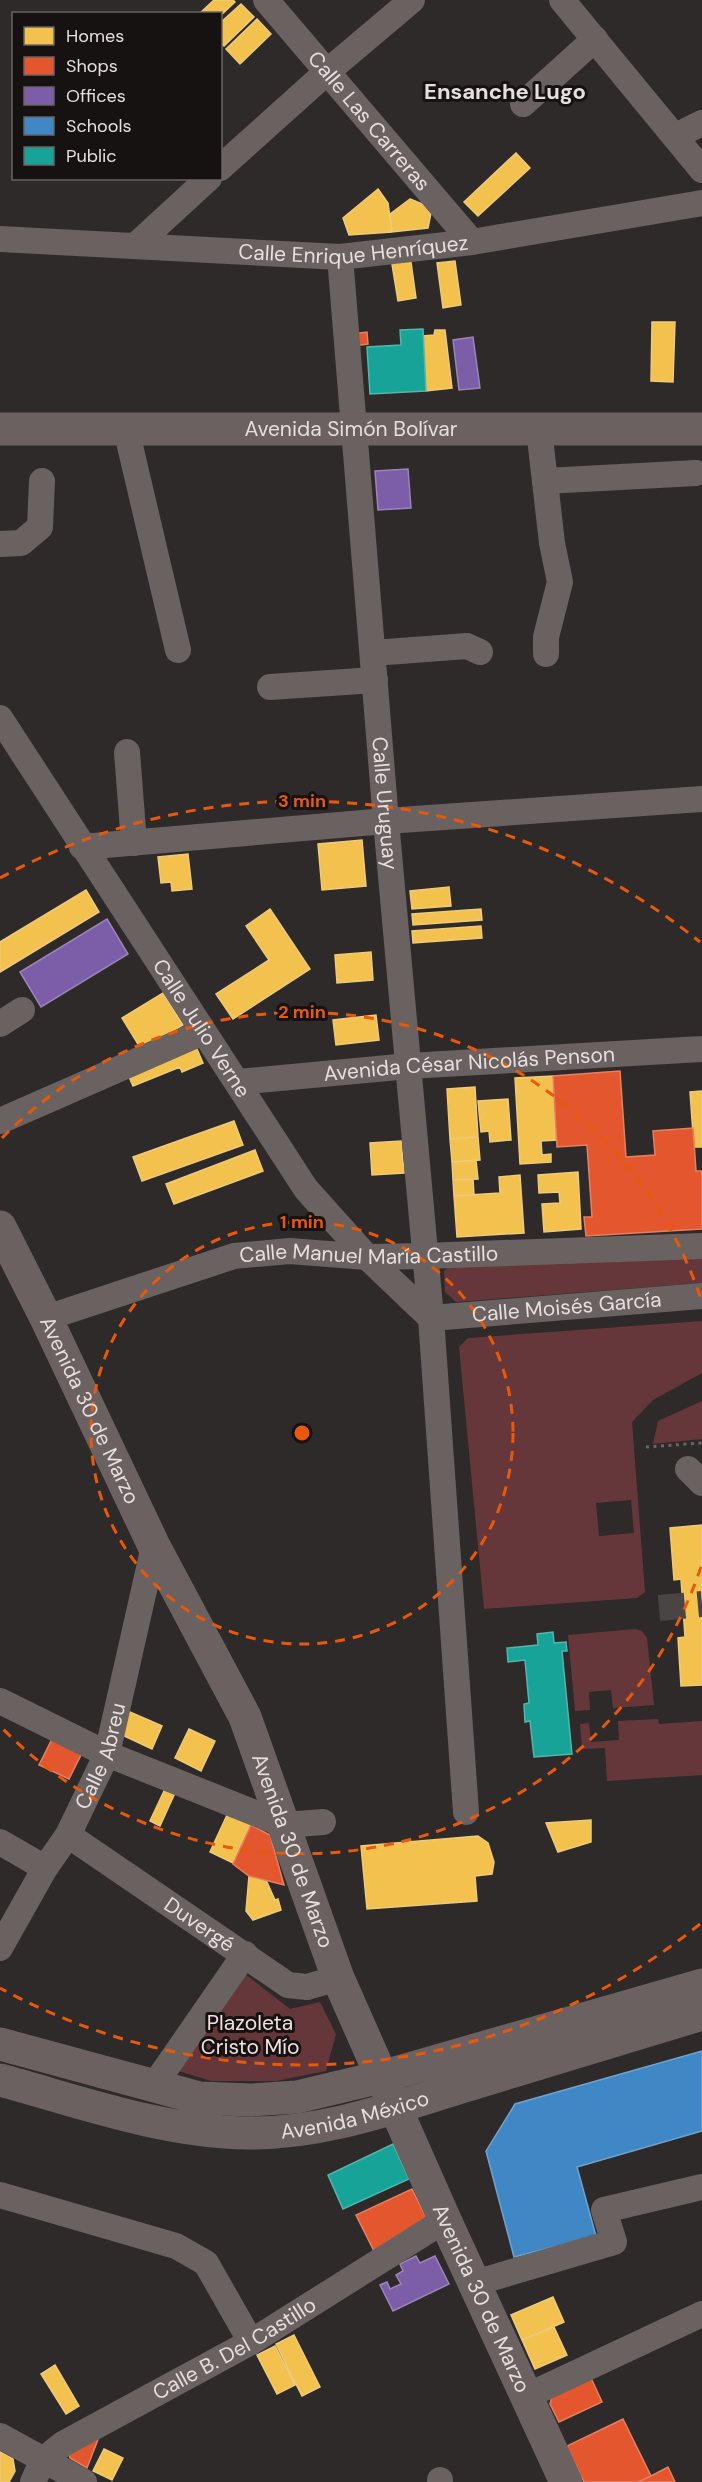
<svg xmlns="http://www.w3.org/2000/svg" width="702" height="2482" viewBox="0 0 702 2482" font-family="'DM Sans',sans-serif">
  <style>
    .green { fill: #65373a; fill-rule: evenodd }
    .homes { fill: #f2c14e; stroke: #eeca7a; stroke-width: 1.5 }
    .shops { fill: #e4572e; stroke: #e48063; stroke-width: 1.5 }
    .offices { fill: #7b5ea7; stroke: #9b85b8; stroke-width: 1.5 }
    .schools { fill: #3f88c5; stroke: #71a2cd; stroke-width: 1.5 }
    .public { fill: #17a398; stroke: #55b5ad; stroke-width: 1.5 }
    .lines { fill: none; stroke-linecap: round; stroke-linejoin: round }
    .minor-tunnel { stroke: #4a4545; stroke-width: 26; stroke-dasharray: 26 13; stroke-linecap: butt }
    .path { stroke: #6b6565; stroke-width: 3; stroke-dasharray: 3 4.5; stroke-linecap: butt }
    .minor { stroke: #6a6161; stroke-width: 26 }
    .major { stroke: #6b6161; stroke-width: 33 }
    .ring { fill: none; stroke: #e8590c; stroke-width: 3; stroke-dasharray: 10 8 }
    .labels { text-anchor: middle; stroke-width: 6; stroke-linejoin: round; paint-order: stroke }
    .street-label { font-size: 21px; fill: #e5dfdf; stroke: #161212 }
    .park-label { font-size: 21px; fill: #f2dfdf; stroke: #161212 }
    .neighbourhood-label { font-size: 22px; font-weight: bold; fill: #e5dfdf; stroke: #161212 }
    .centre { fill: #e8590c; stroke: #161212; stroke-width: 3 }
    .ring-label { font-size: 18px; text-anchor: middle; font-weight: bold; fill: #e8590c; stroke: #161212; stroke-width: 6; stroke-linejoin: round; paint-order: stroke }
  </style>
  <rect width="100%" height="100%" fill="#2f2a2a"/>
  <path class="green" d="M702,1253V1283L456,1302L445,1292L444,1271L451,1265Z
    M702,1321V1373L653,1400L632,1422L645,1592L637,1598L484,1609L459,1347L468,1338ZM631,1500L634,1533L599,1536L596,1503Z
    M702,1401V1439L653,1444L658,1421Z
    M635,1629L642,1631L647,1638L654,1705L613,1708L611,1690L589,1692L590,1710L575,1711L568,1635Z
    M658,1719L659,1724L702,1721V1775L607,1781L605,1748L582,1749L580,1724L589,1723L591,1742L619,1740L618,1721Z
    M236,1967L290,2009L320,2002L336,2034L326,2071L276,2081H211L172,2069Z"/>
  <path class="homes" d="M214,0H233L235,2L220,16V14H199Z
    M241,4L254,17L224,46L220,43V23Z
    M257,19L271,34L240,64L226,49Z
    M516,153L530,168L478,216L464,202Z
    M378,189L388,203L392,232L349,235L343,218Z
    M410,199L432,208L428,228L392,232L390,214Z
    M410,255L416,298L398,301L391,258Z
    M455,261L461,305L443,308L437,263Z
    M652,322H675L673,382L651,381Z
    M435,330H445L452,388L426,391L423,336L434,335Z
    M362,840L366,886L322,890L318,844Z
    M188,854L192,889L172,891L171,882L161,883L158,857Z
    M449,887L451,906L412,909L410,891Z
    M86,890L99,912L0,972V942Z
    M270,909L310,969L233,1019L216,994L269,960L246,926Z
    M481,909L482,920L413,925L412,914Z
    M481,926L482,938L413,943L412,931Z
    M371,952L373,980L337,983L335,955Z
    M163,993L183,1025L141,1049L122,1018Z
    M376,1015L379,1040L336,1045L333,1020Z
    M194,1042L203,1063L182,1072L180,1067L133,1086L126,1070Z
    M553,1076L557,1140L541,1141L542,1155L551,1154V1162L520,1164L515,1078Z
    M475,1087L478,1137L450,1139L447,1089Z
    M702,1091V1147H694L690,1092Z
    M508,1099L511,1140L490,1142L489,1131L481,1132L478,1101Z
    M234,1121L243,1145L142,1181L133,1157Z
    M478,1137L480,1160L452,1162L450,1139Z
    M401,1141L404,1173L372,1175L370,1143Z
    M255,1150L263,1171L174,1204L166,1184Z
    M476,1160L478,1179L453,1180L452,1162Z
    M578,1172L581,1229L544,1232L542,1204L560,1203L559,1192L539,1193L538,1175Z
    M520,1175L524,1233L457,1237L454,1196L500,1193L499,1177Z
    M473,1179L474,1195L454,1196L453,1180Z
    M702,1525V1685L681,1686L678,1638L685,1637L681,1579L674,1580L670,1528Z
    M702,1525V1685L681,1686L678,1638L685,1637L681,1579L674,1580L670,1528Z
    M123,1709L162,1726L152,1749L120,1734Z
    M189,1729L215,1741L201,1771L175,1758Z
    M165,1789L175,1793L160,1826L150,1821Z
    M228,1813L251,1824L233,1863L210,1852Z
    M591,1820V1842L558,1852L546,1823Z
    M478,1836L488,1843L494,1862L492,1874L475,1876L477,1901L367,1909L361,1846Z
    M249,1876L266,1880L275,1900L278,1899L281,1910L253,1920L246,1911Z
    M553,2297L564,2322L522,2340L511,2315Z
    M554,2327L567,2355L535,2369L522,2340Z
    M294,2335L320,2387L302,2396L276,2344Z
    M275,2346L295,2385L277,2394L257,2355Z
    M55,2365L79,2406L66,2414L41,2374Z
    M104,2449L123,2458L112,2480L93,2471Z
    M0,2452L13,2459L15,2471L9,2482H0Z"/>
  <path class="shops" d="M367,332L368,344L353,346L352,334Z
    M620,1071L626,1157L655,1155L653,1131L693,1128L696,1171H702V1229L586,1236L584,1217H592L587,1145L557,1147L553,1076Z
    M52,1739L82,1753L69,1779L39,1765Z
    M251,1825L270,1835L284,1885L249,1876L233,1864Z
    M412,2189L430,2225L374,2251L356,2215Z
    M591,2378L602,2402L559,2422L550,2404L552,2396Z
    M623,2419L651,2476L638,2482H584L567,2446Z
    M99,2437L87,2468L70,2458L68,2451Z
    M668,2467L675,2482H638L651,2476Z"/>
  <path class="offices" d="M473,337L480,388L459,390L453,340Z
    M408,469L411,508L378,510L375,471Z
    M107,919L128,954L41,1007L20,972Z
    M416,2256L420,2263L435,2256L449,2284L393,2311L380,2285L387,2282L390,2289L401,2284L396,2275L403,2271L400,2264Z"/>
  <path class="schools" d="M702,2051V2131L577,2167L596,2236L514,2257L486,2151L515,2104Z"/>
  <path class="public" d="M423,329L426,391L370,394L367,347L401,345L400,330Z
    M553,1632L554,1643L566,1642L567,1651H562L572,1754L534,1757L530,1721L525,1722L524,1704L529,1703L525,1660L508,1662L507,1648L538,1645L537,1634Z
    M393,2144L409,2179L343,2209L328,2175Z"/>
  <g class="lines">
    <path class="minor-tunnel" d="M659,1608L702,1604"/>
    <path class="path" d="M646,1447L702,1443"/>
    <g class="minor">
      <path id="s1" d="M266,0L472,242"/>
      <path d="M562,0L702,170"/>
      <path d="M523,104L595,39"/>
      <path d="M676,136L702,123"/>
      <path d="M220,168L328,71L412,0"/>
      <path id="s2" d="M0,239L340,257L472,242L702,203"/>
      <path d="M135,246L209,178"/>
      <path id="s3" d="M340,257L386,821L431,1318L466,1812"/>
      <path d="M126,429L178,650"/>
      <path d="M539,429L552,543L560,582L546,637V654"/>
      <path d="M545,481L696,473"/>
      <path d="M0,544L21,543L40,527L42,481"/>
      <path d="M373,653L467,646L480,652"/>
      <path d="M270,687L375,680"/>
      <path id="s4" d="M0,718L306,1189L367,1257L431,1318"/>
      <path d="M127,752L134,843"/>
      <path d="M82,847L386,821L702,799"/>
      <path d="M0,1024L22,1010"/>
      <path id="s5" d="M238,1082L409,1066L702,1049"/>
      <path d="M0,1121L203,1032"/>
      <path id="s6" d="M46,1318L234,1256L290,1251L367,1257L423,1256L702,1246"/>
      <path id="s7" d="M431,1318L702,1296"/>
      <path d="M688,1469L702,1483"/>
      <path d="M0,1701L107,1754L285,1825L323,1822"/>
      <path id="s8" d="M68,1835L288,1985L307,1987L338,1978"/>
      <path d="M0,1842L45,1868"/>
      <path id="s9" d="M0,1948L45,1868L68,1835L107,1754L154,1546"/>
      <path d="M153,2087L245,1954"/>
      <path d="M0,2195L176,2246L206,2263L251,2342"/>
      <path d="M475,2283L614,2242L604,2210L702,2187"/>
      <path d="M527,2396L702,2314"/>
      <path d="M0,2436L84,2482"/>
      <path d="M440,2480V2482"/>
      <path id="s10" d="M33,2482L43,2460L63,2444L251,2342L445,2220"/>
    </g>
    <g class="major">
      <path id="s11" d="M0,429H702"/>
      <path id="s12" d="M0,1227L46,1318L154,1546L245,1717L338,1978L445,2220L566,2482"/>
      <path d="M0,2044L199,2098L251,2100L297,2097L381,2077L702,1985"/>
      <path id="s13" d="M0,2080C81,2102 163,2132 248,2133C324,2134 396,2107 468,2085C546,2062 624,2038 702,2014"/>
    </g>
  </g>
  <g class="ring">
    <circle cx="302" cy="1433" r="211"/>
    <path d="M701 1567A421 421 0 0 1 2 1728M2 1138A421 421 0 0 1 701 1299"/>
    <path d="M700 1924A632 632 0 0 1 0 1988M0 878A632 632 0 0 1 700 942"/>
  </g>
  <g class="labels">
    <g class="street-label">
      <text dy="7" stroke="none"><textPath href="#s1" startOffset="159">Calle Las Carreras</textPath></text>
      <text dy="7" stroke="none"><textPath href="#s2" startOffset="354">Calle Enrique Henríquez</textPath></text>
      <text dy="7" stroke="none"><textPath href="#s11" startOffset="351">Avenida Simón Bolívar</textPath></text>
      <text dy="7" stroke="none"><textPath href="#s3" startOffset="548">Calle Uruguay</textPath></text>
      <text dy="7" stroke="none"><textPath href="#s4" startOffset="370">Calle Julio Verne</textPath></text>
      <text dy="7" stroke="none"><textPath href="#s5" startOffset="232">Avenida César Nicolás Penson</textPath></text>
      <text dy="7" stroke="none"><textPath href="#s6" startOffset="333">Calle Manuel María Castillo</textPath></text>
      <text dy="7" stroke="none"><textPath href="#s7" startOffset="136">Calle Moisés García</textPath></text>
      <text dy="7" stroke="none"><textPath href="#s12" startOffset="204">Avenida 30 de Marzo</textPath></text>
      <text dy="7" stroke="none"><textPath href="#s9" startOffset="218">Calle Abreu</textPath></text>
      <text dy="7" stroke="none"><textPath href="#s12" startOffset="690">Avenida 30 de Marzo</textPath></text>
      <text dy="7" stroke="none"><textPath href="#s8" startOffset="159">Duvergé</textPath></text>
      <text dy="7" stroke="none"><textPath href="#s13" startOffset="363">Avenida México</textPath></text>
      <text dy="7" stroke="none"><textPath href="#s12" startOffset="1176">Avenida 30 de Marzo</textPath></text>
      <text dy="7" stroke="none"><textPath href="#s10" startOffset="246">Calle B. Del Castillo</textPath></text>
    </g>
    <g class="park-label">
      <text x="250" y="2030">Plazoleta<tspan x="250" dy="24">Cristo Mío</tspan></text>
    </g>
    <g class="neighbourhood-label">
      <text x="505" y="99">Ensanche Lugo</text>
    </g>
  </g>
  <circle cx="302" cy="1433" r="9" class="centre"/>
  <g class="ring-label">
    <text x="302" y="807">3 min</text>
    <text x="302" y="1018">2 min</text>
    <text x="302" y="1228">1 min</text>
  </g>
  <rect x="12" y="12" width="210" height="168" fill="#161212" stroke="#696464" stroke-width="1.5"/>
  <rect x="24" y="27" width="30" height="18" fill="#f2c14e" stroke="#696464" stroke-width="1.5"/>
  <text x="66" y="42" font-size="18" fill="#e5dfdf">Homes</text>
  <rect x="24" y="57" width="30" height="18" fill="#e4572e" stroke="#696464" stroke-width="1.5"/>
  <text x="66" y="72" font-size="18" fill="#e5dfdf">Shops</text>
  <rect x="24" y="87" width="30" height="18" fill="#7b5ea7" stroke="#696464" stroke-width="1.5"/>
  <text x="66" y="102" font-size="18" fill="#e5dfdf">Offices</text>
  <rect x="24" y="117" width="30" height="18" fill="#3f88c5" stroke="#696464" stroke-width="1.5"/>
  <text x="66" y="132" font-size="18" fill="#e5dfdf">Schools</text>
  <rect x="24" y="147" width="30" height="18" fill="#17a398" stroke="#696464" stroke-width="1.5"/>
  <text x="66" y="162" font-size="18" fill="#e5dfdf">Public</text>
</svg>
